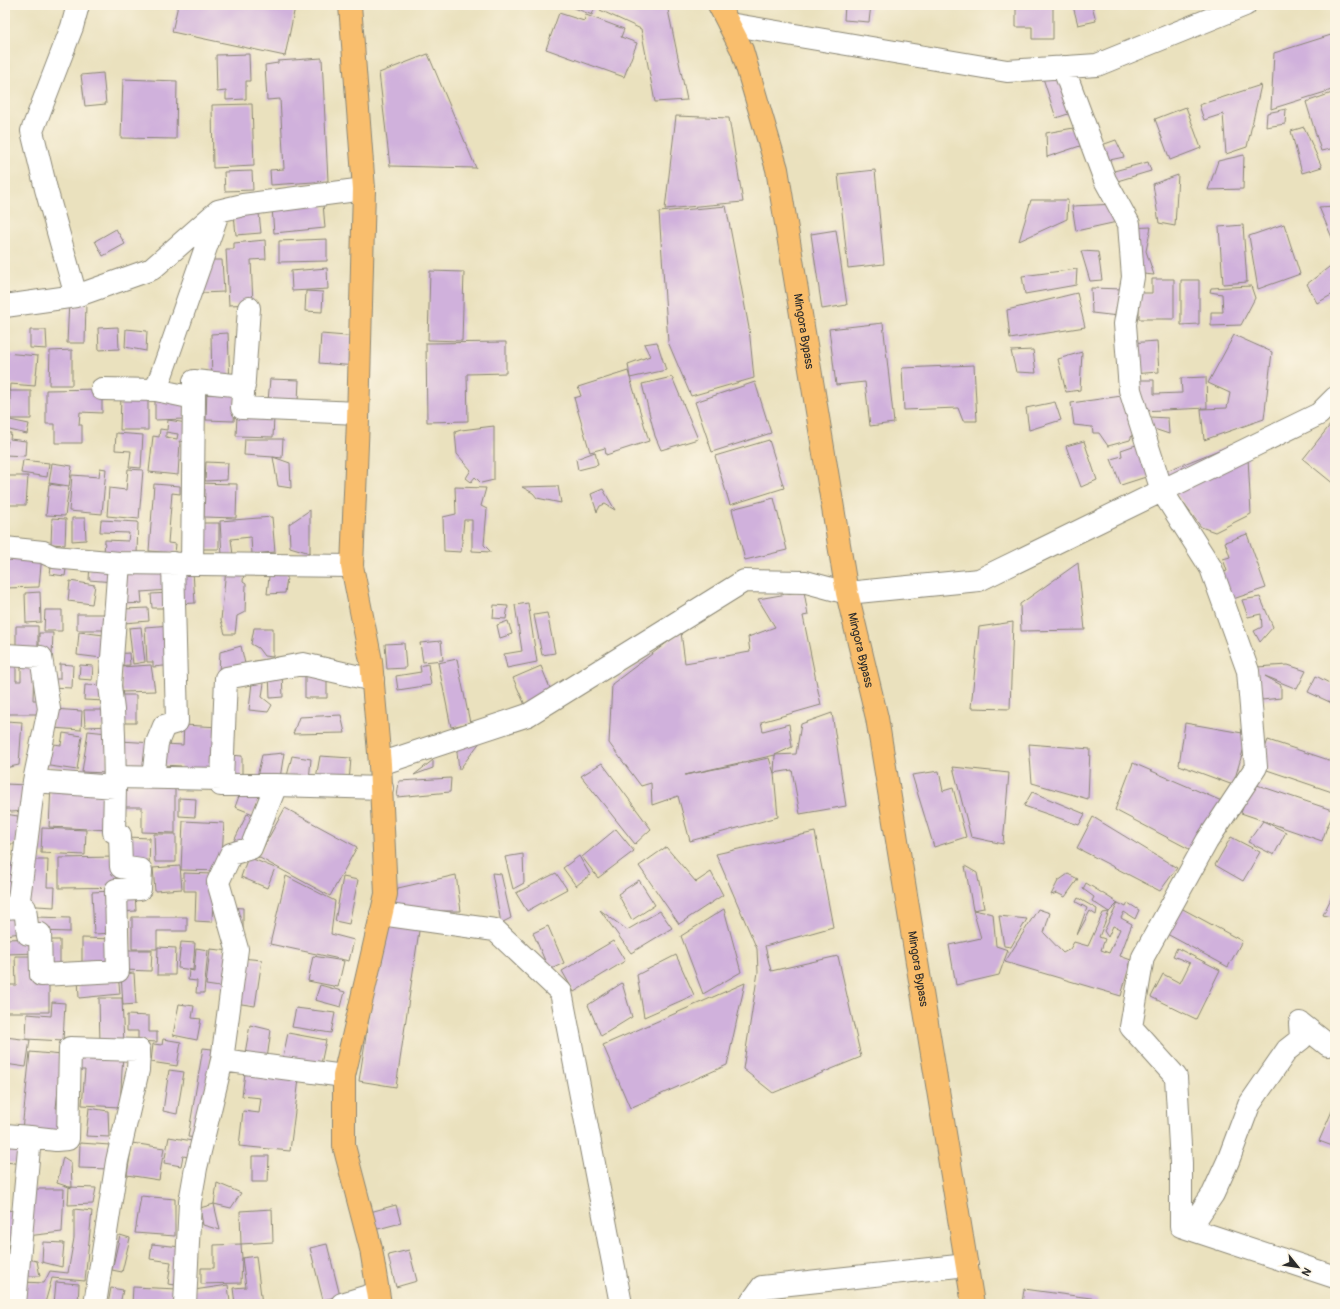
<svg xmlns="http://www.w3.org/2000/svg" width="1340" height="1309" viewBox="0 0 1340 1309" font-family="Pangolin,sans-serif">
  <style>
    .building { fill: #d0b1dc; fill-rule: evenodd }
    .lines { fill: none; stroke-linecap: round; stroke-linejoin: round }
    .minor-casing { stroke: #8a8674; stroke-width: 24 }
    .major-casing { stroke: #8a8674; stroke-width: 24 }
    .highway-casing { stroke: #8a8674; stroke-width: 24 }
    .minor { stroke: #fff; stroke-width: 22 }
    .major { stroke: #f9be6d; stroke-width: 22 }
    .highway { stroke: #f9be6d; stroke-width: 22 }
    .labels { text-anchor: middle; stroke-width: 3.5; stroke-linejoin: round; paint-order: stroke }
    .street-label { font-size: 12px; fill: #2b2b2b; stroke: #fcf5e5 }
  </style>
  <rect width="100%" height="100%" fill="#fcf5e5"/>
  <filter id="ink" filterUnits="userSpaceOnUse"><feTurbulence type="fractalNoise" baseFrequency=".025" numOctaves="2"/><feDisplacementMap in="SourceGraphic" scale="8" xChannelSelector="R" yChannelSelector="G"/><feConvolveMatrix kernelMatrix="1 2 1 2 8 2 1 2 1" color-interpolation-filters="sRGB"/></filter>
  <filter id="wash" filterUnits="userSpaceOnUse"><feTurbulence type="fractalNoise" baseFrequency=".012" numOctaves="4" result="noise"/><feDisplacementMap in="SourceGraphic" scale="16" xChannelSelector="R" yChannelSelector="G"/><feGaussianBlur stdDeviation="0.9" result="paint"/><feColorMatrix in="noise" values="0 0 0 0 0 0 0 0 0 0 0 0 0 0 0 0 0 1.4 0 .05"/><feComposite in="paint" operator="in"/></filter>
  <g filter="url(#wash)">
    <rect width="100%" height="100%" fill="#eae1be"/>
    <g id="blocks">
      <path class="building" d="M178,5H285L295,7L285,56L172,32Z
        M567,5H596L592,15Z
        M602,5H667L687,100L655,102L641,29L600,10Z
        M845,5H871L869,22L844,20Z
        M1016,5H1053V39H1032V27H1016Z
        M1077,5H1092L1096,21L1078,25L1073,6Z
        M559,13L584,21L586,15L624,29L621,37L637,43L624,77L546,49Z
        M1331,35L1335,48V89L1271,109L1274,53Z
        M249,54L250,81H246V99L226,100V91L217,92L216,55Z
        M428,54L476,168L390,166L379,73Z
        M322,58L328,181L271,185L270,170L284,169L280,99L267,100L265,65L278,63V61Z
        M1060,69L1074,112L1056,118L1042,75Z
        M103,73L106,104L85,106L81,75Z
        M123,79L177,81L176,139L121,138Z
        M1261,85L1247,147L1226,154L1223,114L1204,120L1199,105Z
        M1335,92V134H1333L1335,148L1321,151L1306,102Z
        M252,104L254,166L213,168L212,105Z
        M1186,107L1201,148L1170,160L1155,119Z
        M1286,109L1285,124L1266,127L1267,113Z
        M676,116L729,118L743,202L665,209Z
        M1079,127L1083,145L1047,157L1046,133Z
        M1304,127L1322,167L1302,173L1291,131Z
        M1116,140L1124,157L1105,161L1099,146Z
        M1244,155L1243,189L1208,190L1218,161Z
        M1148,162L1151,171L1114,182V171Z
        M875,170L884,264L848,268L838,174Z
        M252,171L253,190L225,191L224,172Z
        M1178,175L1175,226L1159,223L1153,184Z
        M1031,200H1068L1067,219L1019,241Z
        M323,203L325,228L274,233L272,208Z
        M1118,204L1117,222L1076,231L1072,206Z
        M726,206L749,328L754,378L691,396L668,342L659,212Z
        M1335,206V239L1333,240L1319,207Z
        M259,213L261,233L236,235L234,215Z
        M1284,224L1300,274L1258,289L1249,236Z
        M1243,225L1247,282L1223,284L1219,227Z
        M1151,227L1146,251L1154,275L1133,273L1130,228Z
        M116,229L125,244L103,256L95,241Z
        M836,230L847,305L822,309L811,234Z
        M327,239V261L279,262V241Z
        M265,240L266,259L251,260L253,304L229,305L226,249H234V243Z
        M1081,251L1098,252L1102,280L1090,281Z
        M211,260H222L224,292L201,293Z
        M1333,264L1335,269V293L1317,303L1307,284Z
        M327,268L328,289L292,291L291,271Z
        M1077,269L1076,285L1025,294L1022,276Z
        M430,271L464,272L462,341L428,340Z
        M1152,279H1174V319H1139V293H1152Z
        M1181,280H1199V324L1181,325Z
        M1251,286L1255,298L1241,325L1211,326V312H1223L1222,294L1210,292L1211,288Z
        M1091,288L1123,289L1118,316L1092,313Z
        M306,291L323,292L322,312L305,311Z
        M1077,293L1085,327L1010,339L1007,310Z
        M69,301L86,302L85,343H67Z
        M883,323L894,423L870,426L865,382L836,385L829,329Z
        M118,327L119,349L99,350L98,328Z
        M126,329L147,331L146,351L125,347Z
        M30,330H46L47,349L30,348Z
        M228,333L230,385L212,386L211,334Z
        M321,334L359,337L356,366L319,363Z
        M1234,335L1272,352L1264,419L1204,440L1201,409L1227,408L1230,393L1208,383Z
        M1157,341L1159,372L1132,374L1130,343Z
        M506,342V373L467,374L468,421L427,422L426,343Z
        M657,342L666,370L630,378L628,364L650,356L644,344Z
        M72,350V385H49L50,351Z
        M1033,350L1036,373L1016,372L1011,351Z
        M1082,352L1080,390L1066,392L1058,359Z
        M5,353L38,356L35,386L10,384L9,397H5Z
        M974,365L977,421H963L958,408L904,410L902,368Z
        M628,371L649,441L606,455L605,448L590,452L574,398L581,396L578,387Z
        M672,377L698,439L661,450L655,436L642,384Z
        M1206,377L1207,408L1141,411L1140,380H1154V394L1182,393L1181,378Z
        M270,379L299,380L298,402L268,401Z
        M755,382L771,433L712,452L695,402Z
        M207,388L236,391L234,421L206,420Z
        M102,389V413L80,412L79,425H82V443H55V424H46V390Z
        M10,391H31V419H10Z
        M121,395H148V430H120Z
        M1129,395L1138,420L1130,440L1108,446L1099,433H1093L1092,427L1074,425L1071,403Z
        M185,398V419L155,420V399Z
        M1055,402L1061,420L1029,430L1026,408Z
        M237,416L274,417L273,437L236,436Z
        M1150,417L1168,418L1169,434L1151,428Z
        M5,419L29,424L27,434L5,429Z
        M168,420L187,423L184,442L179,441L180,443L178,475L149,472L153,436L159,437L160,429L167,430ZM166,432L178,434L177,439L166,437Z
        M1331,424L1335,427V485L1303,459Z
        M494,426V480L481,483L475,477L471,482L466,478L471,470L457,454L455,432L461,430Z
        M5,433H11L10,439L26,441L25,456L5,455V447H7L8,441H5Z
        M116,433L143,435L141,468L129,467L131,451L115,450Z
        M245,439H283L282,458L273,457L290,463L291,488L278,486L273,457L244,455Z
        M1247,439L1251,514L1215,532L1201,527L1161,473Z
        M769,440L784,488L730,505L715,456Z
        M1084,441L1097,480L1081,487L1066,446Z
        M1142,443L1152,475L1121,485L1111,459L1122,456L1121,450Z
        M595,452L598,465L578,470L576,459Z
        M23,460L49,463L47,477L21,473Z
        M206,462L228,463L227,480L205,481Z
        M52,463L72,466L69,486L49,483Z
        M100,468L106,469L102,514L69,511L72,475L99,477Z
        M128,469L143,470L139,519L107,516L109,488L126,490Z
        M6,476H28L26,505H5Z
        M194,483L237,484L236,518L204,517L205,489L194,488Z
        M49,484L69,487L65,516L46,515Z
        M154,484L180,486V494L172,493L168,543L176,544L175,553L149,551Z
        M558,486L561,503L537,498L533,493L522,487Z
        M455,487L486,488L481,506L487,509L484,545L491,552L472,551V520H464L461,552L444,551L443,517L456,514Z
        M603,489L615,510L605,504L600,506L597,512L591,494Z
        M774,498L787,550L745,560L732,509Z
        M310,510V553L290,547L289,524Z
        M272,517L275,552L252,554L251,537L231,539L233,555H222L220,521Z
        M52,518L66,519L65,545L51,544Z
        M72,518H85L86,540L72,541Z
        M101,520L138,522L137,554L104,553L105,540L128,541L129,533L100,532Z
        M200,523H219V549H201Z
        M1247,534L1266,588L1224,602L1216,575L1227,571L1223,559L1230,557L1225,542Z
        M5,551L42,554L39,587L5,588Z
        M52,560L67,562L65,576L50,574Z
        M1078,563L1085,630L1021,631L1020,604Z
        M90,564L116,566L114,582L89,580Z
        M168,567L169,590L141,592L142,603L124,604L122,569Z
        M270,568L288,570L285,593L267,594Z
        M226,569L244,571L243,582L246,584L245,612L237,616L235,634H225L221,620Z
        M193,571L195,603L178,604L176,572Z
        M70,581L95,585L92,604L68,601Z
        M804,591L808,615L803,616L821,705L761,722L763,731L789,724L792,747L775,755L685,775L769,758L774,773L775,755L796,754L801,724L832,713L846,806L800,814L792,770L774,773L778,817L690,841L678,796L652,805L651,783L641,786L609,743L612,684L681,632L685,663L750,652L748,637L775,627L758,599Z
        M40,592L41,622L26,623L25,593Z
        M169,593V608H152L151,594Z
        M1260,597L1273,627L1260,642L1254,631L1262,627L1261,614L1248,617L1242,600Z
        M528,603L537,662L507,668L504,654L522,651L515,605Z
        M494,605L508,606L506,619L493,618Z
        M148,608L149,621L124,623V609Z
        M45,610H62V631H44Z
        M547,613L555,653L542,655L534,615Z
        M77,614H113V630H77Z
        M508,621L512,634L500,638L497,625Z
        M1013,622L1010,709L971,708L979,627Z
        M171,625L174,665L153,667V662H147L145,627Z
        M16,626H38V653H16Z
        M141,627L145,662L133,664L129,628Z
        M254,628H273V657L264,656L258,648L251,644Z
        M79,632L112,636L110,659L77,655Z
        M39,633H53L52,655H39Z
        M5,638H9V653H5Z
        M441,641L443,660L423,662L420,643Z
        M404,643L406,668L387,669L385,644Z
        M241,646L246,668L219,673L220,652Z
        M129,653L130,665L115,666L114,654Z
        M457,659L470,723L451,727L438,663Z
        M21,660H34L33,700H45V714H5V665H16V681H21Z
        M60,664L73,665L72,688L49,687V679H60Z
        M428,664L431,685L398,690L396,676L421,672L420,666Z
        M80,665L93,666L92,680L79,679Z
        M151,665L155,691L122,692L121,667Z
        M1288,665L1306,671L1297,689L1265,676L1281,685V698L1262,700L1256,667Z
        M541,666L552,693L525,705L513,678Z
        M282,672L283,697L270,698L269,673Z
        M305,675L327,676V698H305Z
        M1316,676L1335,686L1334,704L1308,692Z
        M252,682L264,683L262,697L272,705L268,712L249,710Z
        M85,685L107,686L106,701L84,700Z
        M118,695H136V723H118Z
        M53,709L82,711L81,730L52,728Z
        M84,710H112L113,726L85,727Z
        M341,715L345,733L293,734L299,717Z
        M6,721L22,722L19,765L5,768Z
        M1185,723L1248,734L1233,785L1179,765Z
        M184,725L219,727L216,775L180,773L181,766L162,765L164,744L183,745Z
        M88,731L107,733L108,773L82,772Z
        M63,733L82,736L77,770L43,765L54,744L61,745Z
        M487,733L459,770L456,743Z
        M1268,740L1335,762V793L1258,767Z
        M120,741L154,743L151,773L118,770Z
        M1029,744L1090,749L1088,799L1032,783Z
        M284,753L279,784L256,781L262,755Z
        M230,755L242,756V780H229Z
        M292,756L311,759L309,780L287,776Z
        M320,756L351,758L349,782L316,778Z
        M433,760V768L414,775Z
        M602,763L651,829L635,844L581,776Z
        M1133,763L1224,802L1191,850L1115,810Z
        M953,767L1009,773L1003,844L971,837Z
        M939,771L943,791L953,788L966,837L934,847L912,775Z
        M451,778L450,792L397,797L399,781Z
        M119,783H175V833L142,832V807H119Z
        M5,784L27,785L26,811L11,812L5,810Z
        M51,785L111,788L109,830L49,827Z
        M1251,785L1256,787L1257,785L1335,811L1327,827L1322,841L1241,813Z
        M242,788L261,795L253,814L235,807Z
        M1032,792L1085,814L1079,825L1024,806Z
        M179,798L196,799L195,817L179,816Z
        M285,808L357,847L330,896L258,857Z
        M5,814L18,816L16,844H5Z
        M247,814L260,820L246,849L233,843Z
        M1093,817L1177,868L1160,891L1077,848Z
        M183,821L224,823L221,871L181,870Z
        M1263,821L1286,832L1274,855L1248,842Z
        M42,828L86,830L85,855L41,853Z
        M616,829L634,851L598,878L582,857Z
        M815,832L833,927L765,946L771,971L838,956L861,1057L773,1093L743,1069L758,972L757,949L716,854Z
        M154,834H176V862H155Z
        M127,837L150,838L149,866L126,865Z
        M1231,837L1260,852L1243,881L1215,865Z
        M666,847L696,882L711,872L723,895L679,924L639,866Z
        M5,848H8V859H5Z
        M523,854L524,883L513,889L505,857Z
        M579,856L590,875L576,886L563,868Z
        M115,857L138,887L59,888V858Z
        M248,857L275,868L267,888L241,877Z
        M33,860H48L47,887H55L54,907L20,905Z
        M5,864H16L17,895L5,896Z
        M180,866L182,889L155,891L153,868Z
        M965,866L977,873L984,908L973,910L993,914L996,946L1008,950L999,975L956,985L949,945L981,938L973,910Z
        M184,873L214,874L212,922L195,921L196,891H184Z
        M492,873L501,874L511,918L501,923Z
        M556,873L567,889L527,911L516,893Z
        M1068,874L1078,879L1065,897L1057,893L1051,895L1058,881Z
        M456,875L461,911H393L398,888Z
        M286,876L335,901L331,934L354,940L349,961L270,944Z
        M343,877L358,880L349,924L335,921Z
        M639,880L655,905L632,920L618,894Z
        M1086,883L1118,903L1109,912L1092,901L1094,897L1083,889Z
        M1335,890V918L1323,915Z
        M112,891L115,933L94,934L92,892Z
        M135,891L136,911L120,912L119,892Z
        M1078,898L1097,909L1096,915L1090,911L1077,935L1087,908L1076,902Z
        M1118,903L1126,907L1128,903L1139,910L1135,919L1124,912L1121,918L1132,924L1120,956L1131,960L1121,996L1005,962L1038,909L1050,913L1044,933L1063,953L1070,949L1074,942L1088,946L1103,913L1109,912L1099,937L1105,939L1101,950L1109,953L1120,929L1113,926L1108,937L1104,931Z
        M228,907L243,908V930L233,928Z
        M19,908L21,933L5,935V910Z
        M1181,908L1242,941L1228,967L1167,934Z
        M724,909L741,972L703,994L681,936Z
        M600,910L627,930L660,911L672,928L631,953Z
        M999,916L1027,919L1011,947L1004,946Z
        M36,917L70,918V932L36,931Z
        M132,917H187V931H157V949H132Z
        M384,920L420,924L396,1087L359,1081Z
        M548,926L564,963L549,970L533,933Z
        M38,938L39,953L6,954V939Z
        M82,938L115,939V967H82Z
        M43,940H60V971H43Z
        M613,941L625,961L574,992L562,971Z
        M181,942L195,943L193,970L178,968Z
        M158,947L176,948L175,975H157Z
        M196,948L208,950L204,993H196L197,981L188,980L189,970L194,971Z
        M1177,948L1220,970L1196,1019L1151,997L1163,974L1180,983L1190,963L1173,956Z
        M210,949L231,951L227,988L206,985Z
        M123,950H152L151,971L123,970Z
        M5,955H8L6,981H5Z
        M676,955L694,995L644,1017L637,975Z
        M15,956H37L49,981V1012H5V985H16Z
        M313,956L344,961L338,987L308,981Z
        M241,958L262,960L255,1006L235,1003Z
        M134,973L136,1004L123,1005L121,974Z
        M118,974L120,994L79,998L78,977Z
        M622,983L632,1017L601,1036L588,1005Z
        M745,983L727,1065L630,1108L603,1045Z
        M320,985L345,992L341,1007L315,1000Z
        M99,998H122L124,1045H100Z
        M52,1002L65,1003L63,1041L26,1039L27,1014L51,1016Z
        M179,1004L194,1006L192,1018L201,1019L197,1040L173,1035Z
        M296,1008L335,1013L331,1033L292,1027Z
        M127,1015L149,1016V1032H157V1042L138,1041V1031H127Z
        M250,1025L271,1030L267,1059H244Z
        M288,1033L326,1040L320,1069L282,1062Z
        M5,1037L30,1040L26,1067L5,1064Z
        M163,1039L181,1042L177,1066L151,1062L153,1044L162,1045Z
        M203,1048L212,1049L198,1138L188,1137Z
        M77,1050L123,1053L120,1107L82,1105L85,1070H76Z
        M30,1052L62,1055L56,1108L65,1109L62,1135L22,1130Z
        M169,1070L184,1072L177,1114L163,1111Z
        M245,1073L299,1079L290,1151L239,1146L243,1111L259,1113L261,1098L242,1096Z
        M1335,1104V1147L1319,1141Z
        M89,1108L108,1111L109,1137L86,1136Z
        M169,1137L198,1142L195,1158L183,1156L181,1166L164,1163Z
        M5,1138L27,1141L24,1164L5,1162Z
        M80,1143L110,1145L109,1169L79,1168Z
        M132,1143L164,1148L159,1180L127,1175Z
        M252,1156H269L268,1182H252Z
        M63,1157L71,1162L72,1188L57,1183Z
        M217,1183L241,1193L231,1208L214,1204Z
        M69,1187L96,1188L93,1204L68,1205Z
        M30,1189H64L62,1232L27,1236Z
        M141,1196L175,1199V1236L135,1233Z
        M214,1204L220,1230L203,1225L200,1208Z
        M396,1205L401,1223L374,1230L370,1212Z
        M74,1209L92,1211L85,1281L52,1278L45,1303L23,1304V1282L44,1283L50,1271L68,1273L74,1238Z
        M272,1209L273,1242L241,1244L242,1258L256,1256L262,1304H235L233,1288L246,1287L242,1258L241,1283L201,1284V1268H214V1245L241,1244L240,1211Z
        M5,1210L20,1211L17,1239L5,1238Z
        M120,1235L130,1238L122,1272L112,1270Z
        M43,1242L64,1243L62,1267L42,1262Z
        M152,1244L181,1247L176,1285L168,1284L171,1262L150,1259Z
        M327,1244L340,1296L323,1300L310,1248Z
        M5,1247H9V1304H5Z
        M409,1250L417,1281L396,1287L388,1255Z
        M27,1259L37,1261L40,1276H27Z
        M56,1282L79,1284L78,1304H54Z
        M228,1285L230,1302L215,1304H195L194,1290Z
        M133,1287L178,1289L177,1304H132Z
        M111,1288L123,1290L120,1304H108Z
        M1024,1289L1098,1299L1097,1304H1022Z"/>
    </g>
  </g>
  <g filter="url(#ink)">
    <use href="#blocks" fill-opacity="0" stroke="#8a8674" stroke-width="1"/>
    <g class="lines">
      <g class="minor-casing">
        <path id="minor" d="M729,24L1007,71L1097,65L1245,5
          M1063,67L1105,180L1129,224L1133,277L1125,324L1130,390L1162,491L1211,568L1248,671L1256,767L1207,841L1143,957L1131,1027L1176,1077L1181,1163V1226L1335,1277
          M76,296L46,189L32,131L72,27L78,5
          M5,306L76,296L152,269L218,211L243,205L364,189
          M249,308L242,408L358,413
          M102,389L156,390L218,213
          M156,390L194,398L192,564
          M194,398V381L244,386
          M5,548L43,552L54,557L119,563L352,566
          M5,655L41,657L49,709L34,781L18,907L5,908
          M380,764L528,715L744,581L806,582L847,593L979,580L1319,414L1335,398
          M115,777L222,779L221,785H276L382,788
          M153,778L157,743L164,726L177,722L173,563
          M222,779L226,678L303,664L373,680
          M34,781L115,787
          M18,907L25,908L28,934H40L41,975L118,971L116,890L140,889L141,870L121,867L120,835L114,832L115,787L114,736L113,710L110,686L119,563
          M381,914L495,930L561,992L621,1304
          M222,1060L237,949L218,882L231,854L251,848L276,785
          M5,1135L30,1137
          M1194,1222L1213,1194L1228,1161L1249,1105L1287,1050L1301,1039L1300,1023L1328,1045
          M15,1304L30,1137L56,1140L68,1139L70,1048L139,1050L138,1070L117,1161L95,1304
          M185,1304L190,1202L196,1168L222,1060L344,1076
          M342,1304L378,1293
          M750,1304L762,1287L967,1265"/>
      </g>
      <g class="major-casing">
        <path id="major" d="M350,5L364,189L358,420L352,566L371,661L380,764L386,894L344,1076V1146L371,1249L380,1304"/>
      </g>
      <g class="highway-casing">
        <g id="highway">
          <path id="s1" d="M719,5L742,50L777,169L847,593L877,718L973,1304"/>
        </g>
      </g>
      <use href="#minor" class="minor"/>
      <use href="#major" class="major"/>
      <use href="#highway" class="highway"/>
    </g>
  </g>
  <g class="labels">
    <g class="street-label">
      <text dy="4" stroke="none"><textPath href="#s1" startOffset="339">Mingora Bypass</textPath></text>
      <text dy="4" stroke="none"><textPath href="#s1" startOffset="663">Mingora Bypass</textPath></text>
      <text dy="4" stroke="none"><textPath href="#s1" startOffset="987">Mingora Bypass</textPath></text>
    </g>
  </g>
  <rect width="1340" height="1309" fill="none" stroke="#fcf5e5" stroke-width="20"/>
  <g transform="translate(1298 1267) rotate(120)" stroke="#fcf5e5" stroke-width="3" paint-order="stroke">
  <path d="M0-3L7 15L0 10L-7 15Z" fill="#2b2b2b"/>
  <text y="-6" font-size="11" font-weight="bold" text-anchor="middle" fill="#2b2b2b">N</text>
  </g>
</svg>
